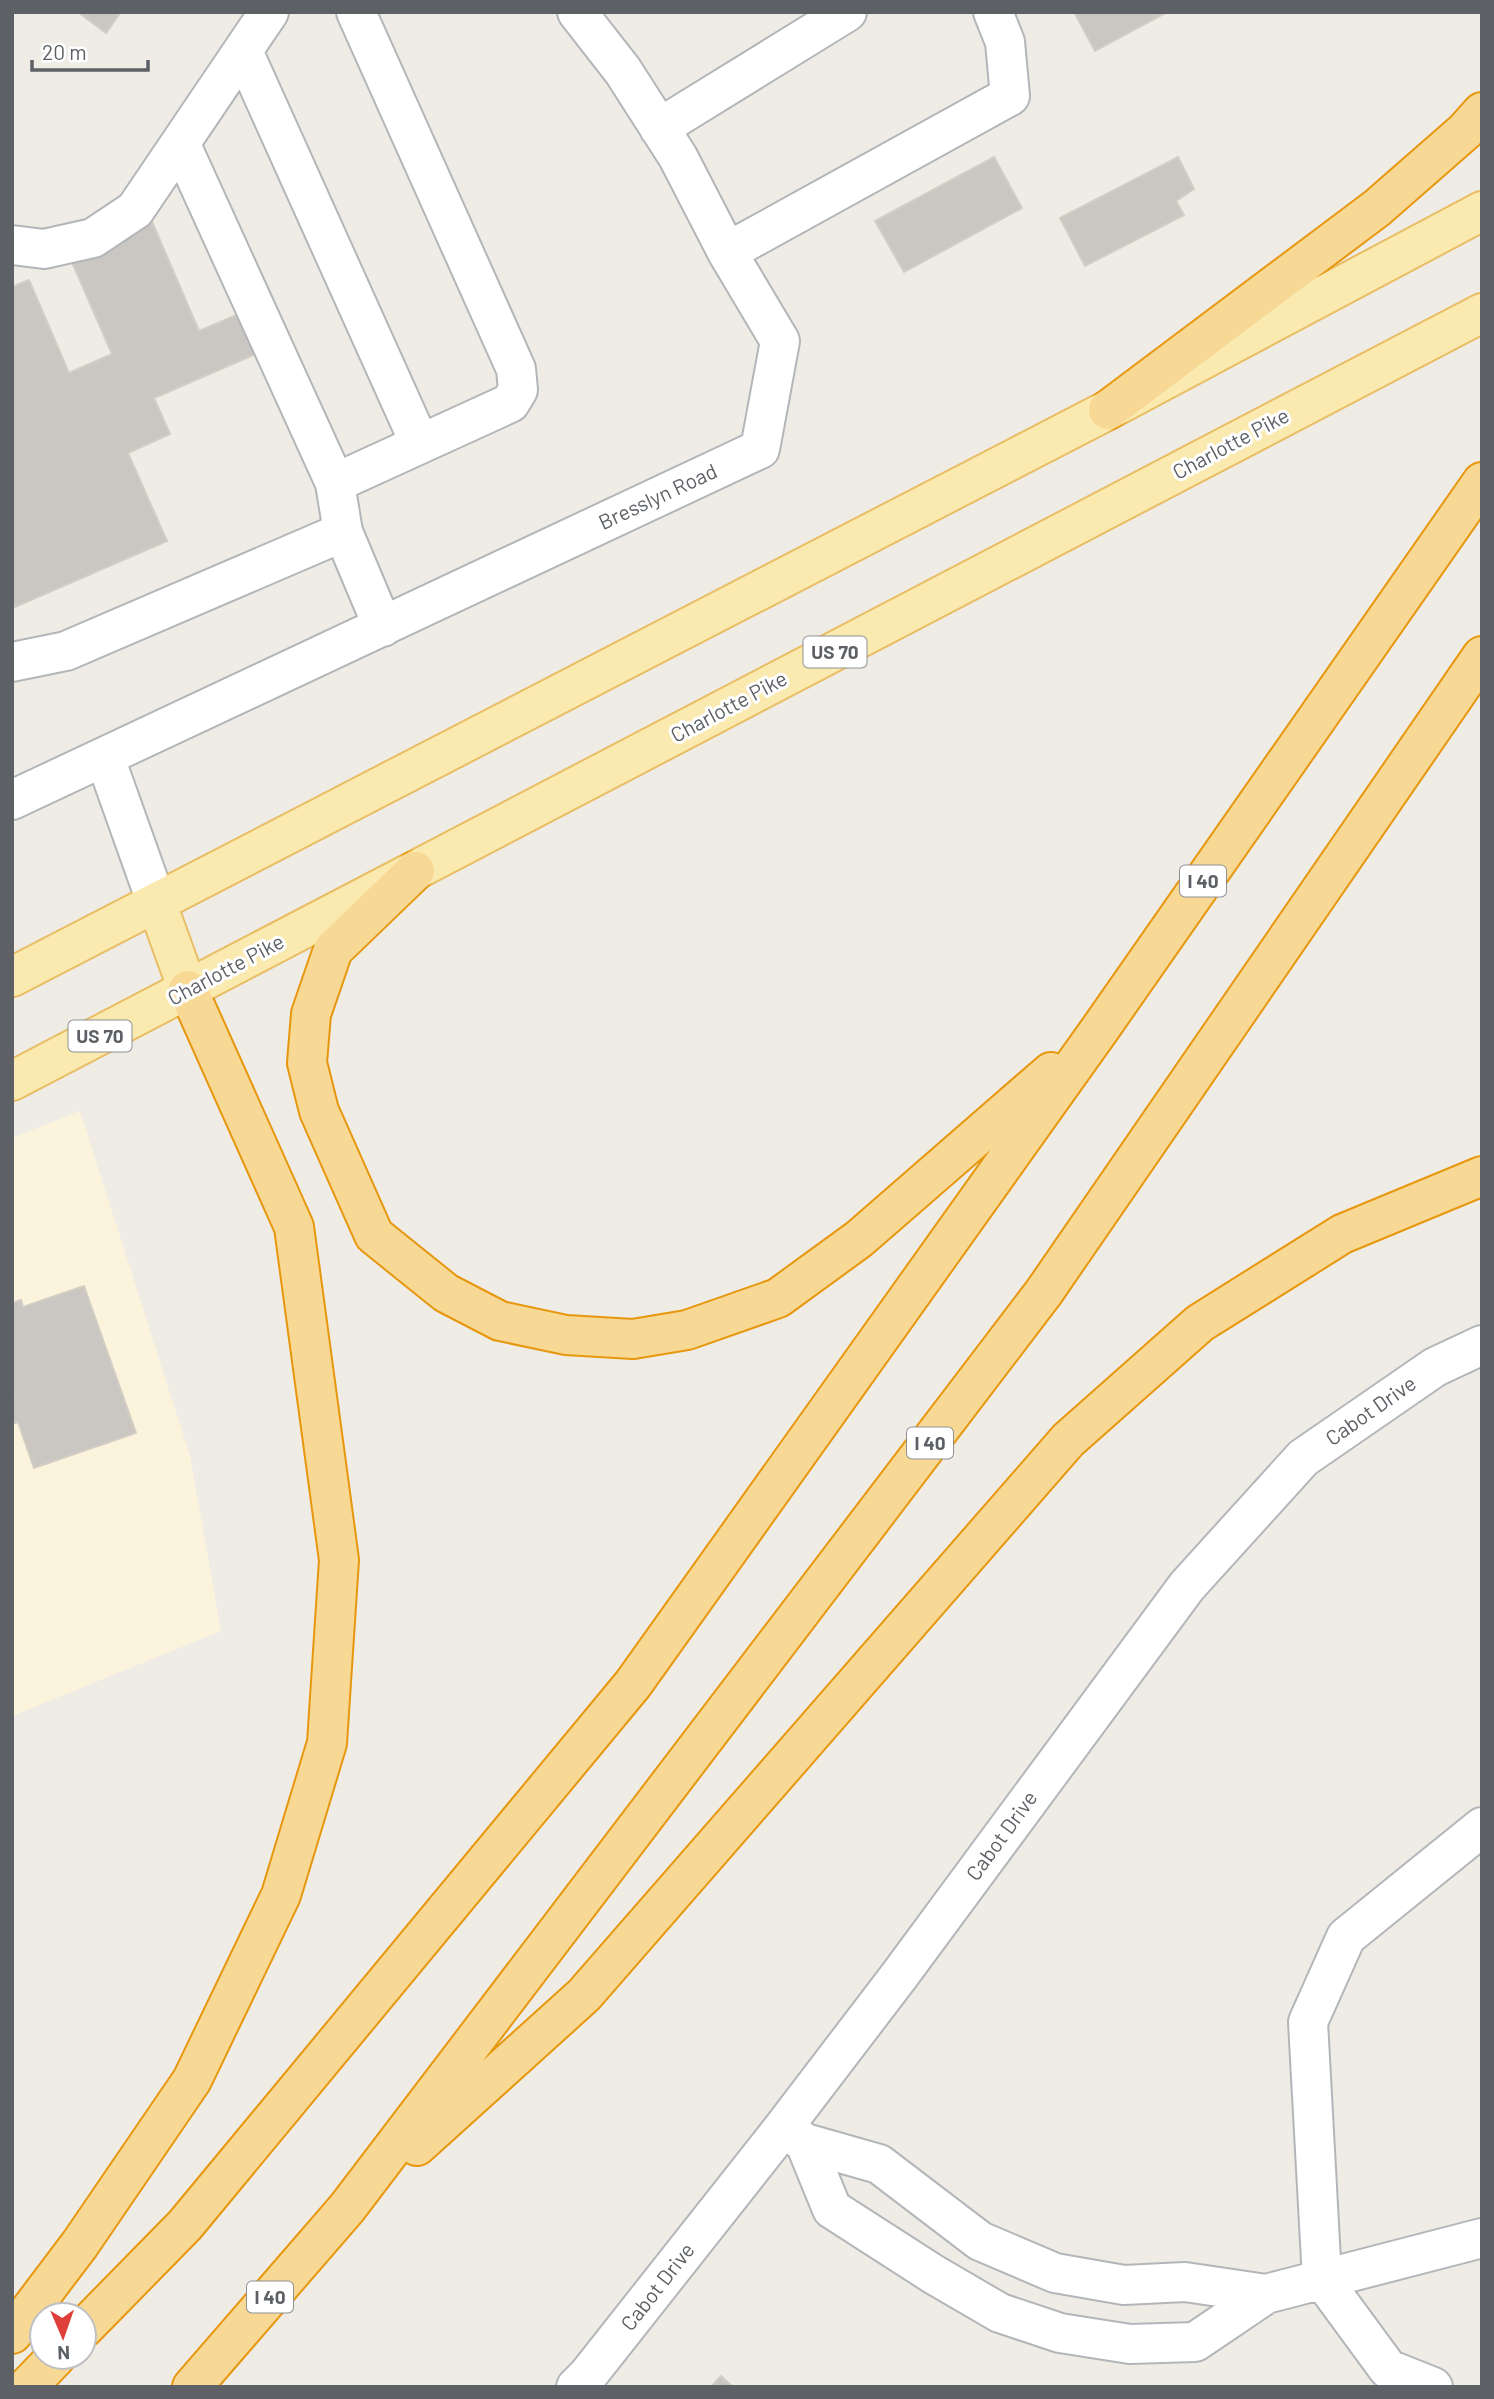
<svg xmlns="http://www.w3.org/2000/svg" width="1494" height="2399" viewBox="0 0 1494 2399" font-family="Barlow,sans-serif">
  <style>
    .commercial { fill: #fcf3dd }
    .building { fill: #cac7c2; stroke: #d3cec4; stroke-width: 2 }
    .lines { fill: none; stroke-linecap: round; stroke-linejoin: round }
    .minor-casing { stroke: #b3b6b9; stroke-width: 42 }
    .major-casing { stroke: #e9bd64; stroke-width: 42 }
    .highway-casing { stroke: #e7970e; stroke-width: 42 }
    .minor { stroke: #fff; stroke-width: 38 }
    .major { stroke: #faeaaf; stroke-width: 38 }
    .highway { stroke: #f7d894; stroke-width: 38 }
    .labels { text-anchor: middle; stroke-width: 6; stroke-linejoin: round; paint-order: stroke }
    .shield { fill: #fff; stroke: #8e9093; stroke-width: 2 }
    .shield-label { font-size: 19px; font-weight: bold; fill: #5d6165 }
    .street-label { font-size: 21px; fill: #5d6165; stroke: #fff }
  </style>
  <rect width="100%" height="100%" fill="#efece6"/>
  <path class="commercial" d="M80,1111L190,1456L221,1631L12,1716V1138Z"/>
  <path class="building" d="M78,12H121L106,33Z
    M1074,12H1167L1095,51Z
    M994,157L1022,208L904,272L875,221Z
    M1178,157L1194,189L1176,201L1184,215L1085,266L1060,218Z
    M150,217L199,331L248,310L265,350L154,398L170,434L128,453L167,541L15,607L12,602V287L29,280L69,373L112,354L68,253Z
    M84,1286L136,1433L34,1468L18,1422L12,1424V1400L14,1399L12,1394V1303L21,1300L23,1307Z
    M721,2376L733,2387H711Z"/>
  <g class="lines">
    <g class="minor-casing">
      <path id="minor" d="M356,12L516,369L518,390L510,403L335,483L343,532L383,627
        M243,51L420,444
        M659,128L847,12
        M181,145L335,483
        M12,245L44,249L93,238L135,210L269,12
        M727,252L1010,96L1005,42L993,12
        M12,662L66,651L343,532
        M105,758L157,904
        M12,800L760,449L780,341L727,252L678,157L623,71L577,12
        M791,2133L805,2143L879,2164L980,2241L1055,2273L1124,2285L1185,2282L1266,2294
        M805,2143L832,2209L933,2274L1000,2313L1060,2333L1130,2344L1195,2342L1266,2294L1482,2238
        M576,2387L588,2375L783,2128L899,1976L1187,1586L1303,1458L1435,1367L1482,1345
        M1433,2387L1388,2369L1322,2279L1308,2022L1346,1937L1482,1827"/>
    </g>
    <g class="major-casing">
      <path id="major" d="M157,904L188,990
        M12,977L1108,410L1482,211
        M12,1081L1482,313"/>
    </g>
    <g class="highway-casing">
      <path id="highway" d="M1108,410L1377,208L1465,131L1482,112
        M415,871L333,950L311,1014L307,1063L319,1111L374,1235L446,1293L500,1321L566,1335L633,1339L687,1330L778,1298L859,1239L1051,1072
        M417,2146L584,1995L1068,1440L1200,1323L1342,1234L1482,1176
        M84,2328L185,2225L633,1684L1100,1029L1482,482
        M12,2334L80,2244L192,2080L281,1895L327,1743L339,1560L294,1227L188,990
        M27,2387L56,2357
        M192,2387L347,2208L1044,1292L1482,656"/>
    </g>
    <use href="#minor" class="minor"/>
    <use href="#major" class="major"/>
    <use href="#highway" class="highway"/>
  </g>
  <g class="labels">
    <g class="shield">
      <rect x="803.5" y="636.5" width="63" height="31" rx="5"/>
      <rect x="1180" y="865.5" width="46" height="31" rx="5"/>
      <rect x="68.5" y="1020.5" width="63" height="31" rx="5"/>
      <rect x="907" y="1427.5" width="46" height="31" rx="5"/>
      <rect x="247" y="2281.5" width="46" height="31" rx="5"/>
    </g>
    <g class="shield-label">
      <text x="835" y="659">US 70</text>
      <text x="1203" y="888">I 40</text>
      <text x="100" y="1043">US 70</text>
      <text x="930" y="1450">I 40</text>
      <text x="270" y="2304">I 40</text>
    </g>
    <g class="street-label">
      <text transform="translate(1231 444) rotate(-28)" y="7">Charlotte Pike</text>
      <text transform="translate(658 497) rotate(-25)" y="7">Bresslyn Road</text>
      <text transform="translate(729 707) rotate(-28)" y="7">Charlotte Pike</text>
      <text transform="translate(226 970) rotate(-28)" y="7">Charlotte Pike</text>
      <text transform="translate(1371 1411) rotate(-35)" y="7">Cabot Drive</text>
      <text transform="translate(1002 1836) rotate(-54)" y="7">Cabot Drive</text>
      <text transform="translate(658 2287) rotate(-52)" y="7">Cabot Drive</text>
    </g>
  </g>
  <rect width="1494" height="2399" fill="none" stroke="#5d6165" stroke-width="28"/>
  <g transform="translate(63 2336) rotate(178)"><circle r="33" fill="#ffffff" stroke="#bec0c1" stroke-width="2"/>
  <path d="M0-5L12 26L0 18L-12 26Z" fill="#df3f3b"/>
  <text y="-10" font-size="19" font-weight="bold" text-anchor="middle" fill="#5d6165">N</text>
  </g>
  <path d="M32 60v10h116v-10" fill="none" stroke="#5d6165" stroke-width="3.5"/>
  <text x="42" y="60" font-size="21" fill="#5d6165" stroke="#ffffff" stroke-width="5" paint-order="stroke">20 m</text>
</svg>
